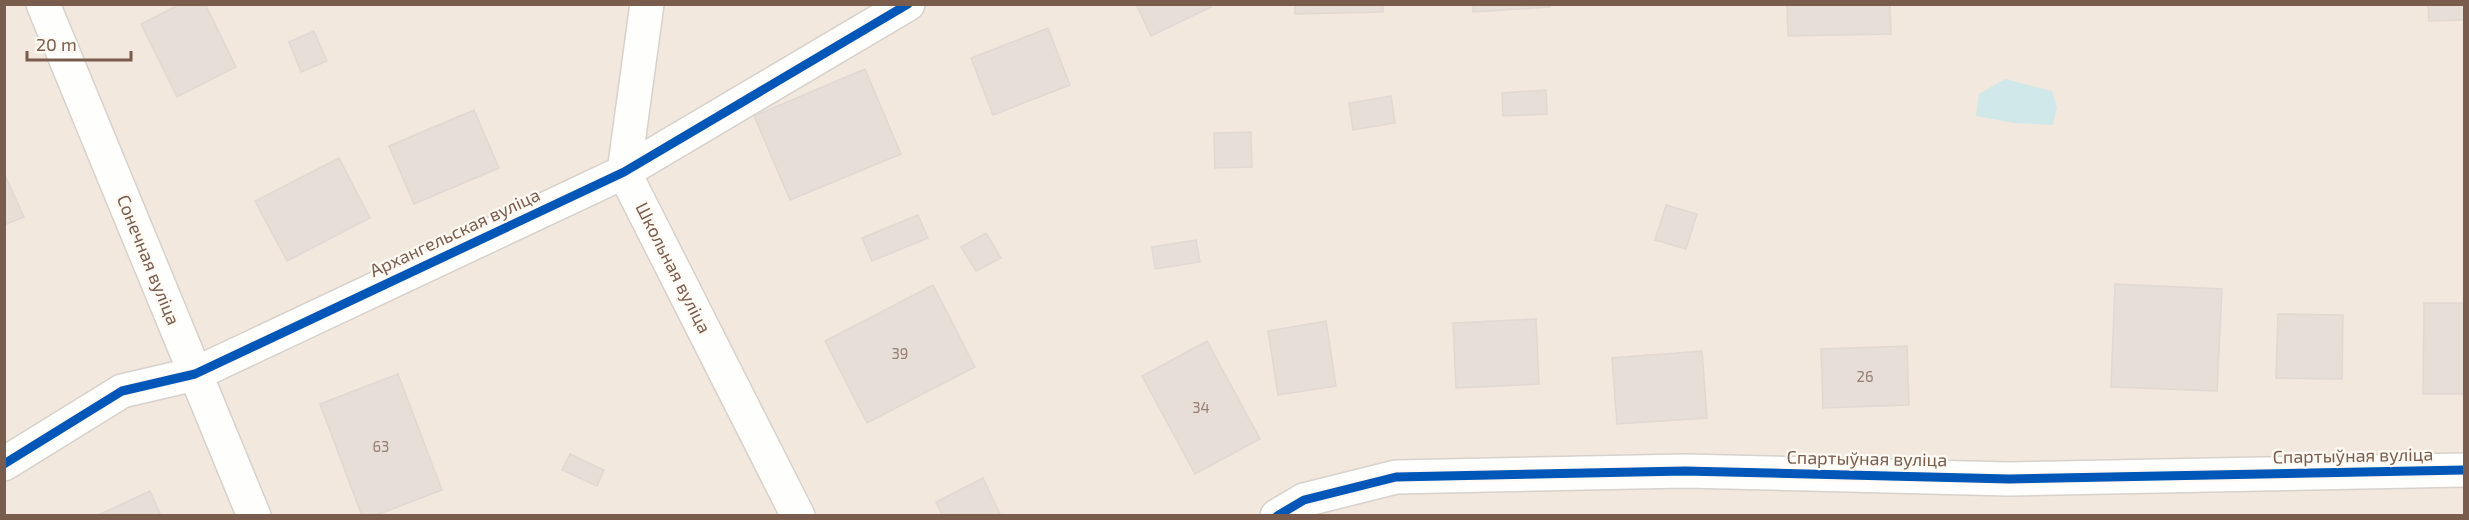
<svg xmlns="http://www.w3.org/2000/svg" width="2469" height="520" viewBox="0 0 2469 520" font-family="'Exo 2',sans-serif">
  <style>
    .residential { fill: #f2e8de }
    .water { fill: #d0e8ea }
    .building { fill: #e6ded7; stroke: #e2d8d2; stroke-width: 1.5 }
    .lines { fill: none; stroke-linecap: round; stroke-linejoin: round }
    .minor-casing { stroke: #d7d1cb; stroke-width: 36 }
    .minor { stroke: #fefefd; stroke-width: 33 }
    .cycleway-casing { stroke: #fffaf3; stroke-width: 13 }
    .cycleway { stroke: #0057b8; stroke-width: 9 }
    .labels { text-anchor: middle; stroke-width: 4.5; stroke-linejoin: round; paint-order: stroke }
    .number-label { font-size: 15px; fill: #977e72 }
    .street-label { font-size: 18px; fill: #7a5c4d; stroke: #fffaf3 }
  </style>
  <rect width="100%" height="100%" fill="#f9f5f0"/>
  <path class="residential" d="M5,5H2464V515H5Z"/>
  <path class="water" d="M2005,79L2052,91L2057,107L2053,125L2014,123L1976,116L1979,94Z"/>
  <path class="building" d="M180,4H205L236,67L177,97L141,24Z
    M1136,4H1209L1211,7L1151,36Z
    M1295,4H1383V12L1295,14Z
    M1473,4H1550V7L1473,12Z
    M1787,4H1890L1891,34L1788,36Z
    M2428,4H2464V20L2429,21Z
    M1048,28L1070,85L993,115L971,58Z
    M314,31L327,61L301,72L289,42Z
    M865,69L901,154L790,200L754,116Z
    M1546,90L1547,114L1503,116L1502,93Z
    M1391,96L1395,123L1353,130L1349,103Z
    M474,110L499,168L414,204L389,146Z
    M1251,132L1252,167L1215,168L1214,133Z
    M339,158L370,218L287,261L255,201Z
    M4,173L24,217L4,225Z
    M1666,205L1697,214L1686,249L1655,240Z
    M918,215L928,238L872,261L862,238Z
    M986,233L1001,258L976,271L961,247Z
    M1196,240L1200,262L1155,269L1152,247Z
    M2115,284L2222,289L2217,391L2111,387Z
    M933,285L975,367L867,423L825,341Z
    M2424,303H2464V394H2423Z
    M2278,314L2343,315L2342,379L2276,378Z
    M1536,319L1539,384L1456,388L1453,323Z
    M1326,321L1336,386L1278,395L1268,331Z
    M1207,341L1260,439L1195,474L1142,376Z
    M1907,346L1909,405L1823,408L1821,349Z
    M1702,351L1707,418L1617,424L1612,358Z
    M398,374L442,490L374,516H362L320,404Z
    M570,454L604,470L597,486L562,470Z
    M983,478L1001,516H943L936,502Z
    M150,491L161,516H96Z"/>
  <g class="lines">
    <g class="minor-casing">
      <path id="minor" d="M43,4L254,516
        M647,4L624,172L798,516
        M4,464L122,391L195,374L624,172L908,4
        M1277,516L1304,500L1396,477L1685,471L2009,479L2464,470"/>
    </g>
    <use href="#minor" class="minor"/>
    <g class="cycleway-casing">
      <path id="cycleway" d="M4,464L122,391L195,374L624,172L908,4
        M1277,516L1304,500L1396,477L1685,471L2009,479L2464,470"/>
    </g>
    <use href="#cycleway" class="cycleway"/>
  </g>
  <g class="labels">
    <g class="number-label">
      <text x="900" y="359">39</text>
      <text x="1865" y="382">26</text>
      <text x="1201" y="413">34</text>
      <text x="381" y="452">63</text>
    </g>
    <g class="street-label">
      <text transform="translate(455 233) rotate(-25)" y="6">Архангельская вуліца</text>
      <text transform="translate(148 260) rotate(68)" y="6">Сонечная вуліца</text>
      <text transform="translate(673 268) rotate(63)" y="6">Школьная вуліца</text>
      <text transform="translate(2353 456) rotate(-1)" y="6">Спартыўная вуліца</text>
      <text transform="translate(1867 459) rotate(1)" y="6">Спартыўная вуліца</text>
    </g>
  </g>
  <rect width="2469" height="520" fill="none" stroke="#7a5c4d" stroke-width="12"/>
  <path d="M27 51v9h104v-9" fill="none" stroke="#7a5c4d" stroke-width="3"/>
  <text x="36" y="51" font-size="18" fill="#7a5c4d" stroke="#fffaf3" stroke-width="4.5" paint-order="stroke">20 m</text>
</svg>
